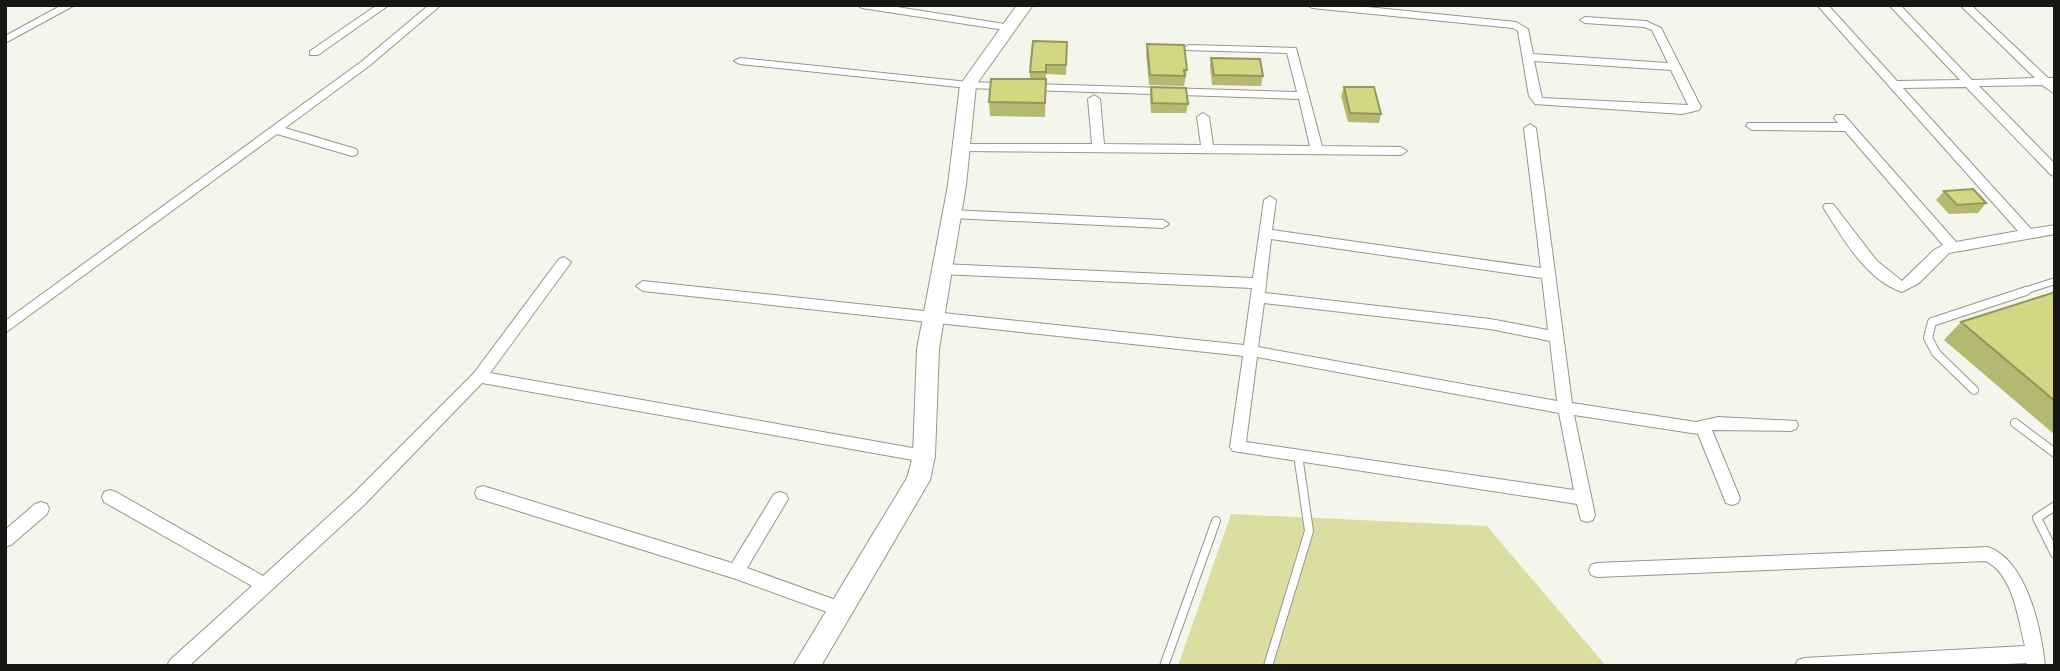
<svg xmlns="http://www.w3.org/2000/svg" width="2060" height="671" viewBox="0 0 2060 671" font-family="'Nunito Sans',sans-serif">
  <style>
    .green { fill: #dbdea0 }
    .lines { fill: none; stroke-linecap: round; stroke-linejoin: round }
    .lane-far1-casing { stroke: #97978d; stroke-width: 8 }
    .lane-casing { stroke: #97978d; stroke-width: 10 }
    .street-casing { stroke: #97978d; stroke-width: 2 }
    .secondary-casing { stroke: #97978d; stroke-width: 2 }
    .lane-far1 { stroke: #fff; stroke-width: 6 }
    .lane { stroke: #fff; stroke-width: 8 }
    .street { fill: #fff; fill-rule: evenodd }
    .secondary { fill: #fff; fill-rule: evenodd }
    .wall { fill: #b5b871 }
    .building { fill: #d3d683; stroke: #94965c; stroke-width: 2 }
  </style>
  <rect width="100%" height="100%" fill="#f5f6eb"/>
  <path class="green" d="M1231,514L1487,526L1606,666H1178Z"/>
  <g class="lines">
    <g class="lane-far1-casing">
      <path id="lane-far1" d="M2021,292L2055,281"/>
    </g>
    <g class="lane-casing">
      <path id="lane" d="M1974,390L1936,353L1928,338L1932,322L2026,291
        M2015,423L2055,453
        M2055,506L2037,518L2055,554
        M1164,666L1216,521
        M1268,666L1309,531L1298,455"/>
    </g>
    <g class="street-casing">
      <path id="street" d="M62,5H75L5,43V36Z
        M377,5H389L318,55H310V51Z
        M429,5H441L369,66L285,128L356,149L358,152L356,155L352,156L277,134L5,333V321L361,62Z
        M857,5H884L1011,25L1016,28L1011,31L862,8Z
        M1307,5H1347L1516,22L1528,29L1533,54L1668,63L1652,30L1644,27L1585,23L1580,20L1585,17L1646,21L1661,28L1701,107L1699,110L1682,114L1535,104L1529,96L1518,31L1513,28L1312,8ZM1534,61L1671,70L1688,105L1542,98Z
        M1817,5H1828L1897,81L1960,80L1889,5H1900L1972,80L2035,78L1960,5H1971L2048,78H2055V94L2042,85L1979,86L2055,164V176L2051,175L1966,87L1903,88L2031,229L2055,225V234L1949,253L1919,283L1902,292C1866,280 1842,237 1823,207L1825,204H1833L1877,261L1902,281L1934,250L1943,245L1845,131L1752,130L1746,126L1748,123H1838L1834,118L1836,115H1844L1956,242L2018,231Z
        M1189,45L1296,48L1322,146L1401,147L1407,151L1401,155L961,151L955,147L957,144H1092L1088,99L1094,95L1100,99L1104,144L1201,145L1197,117L1203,113L1209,117L1213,145L1310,146L1299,99L968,88L740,64L734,61L740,58L968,82L1297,92L1287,53L1185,50L1184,48Z
        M1530,124L1536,128L1572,403L1696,422L1718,417L1796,421L1798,425L1796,429L1791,431L1712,430L1740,498L1738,503L1732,505L1726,503L1698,434L1574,415L1595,515L1593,520L1587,522L1581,520L1577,504L1233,451L1230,447L1243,356L643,291L636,286L643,281L1244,345L1252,288L942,274L935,269L942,264L1253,278L1264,200L1270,196L1276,200L1272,230L1541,268L1524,128ZM1271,239L1542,278L1548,330L1490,319L1265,293ZM1264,303L1490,329L1550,341L1557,401L1258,347ZM1257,357L1559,413L1574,490L1246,442Z
        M952,210L1163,220L1169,224L1163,228L952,218L946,214Z
        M564,257L571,262L569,265L490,373L924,450L929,452L932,456L929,460L924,462L482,383L364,505L189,666H167L170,660L252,586L104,502L102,497L104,492L110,490L116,492L263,576L352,495L474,373L559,259Z
        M483,486L732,563L774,494L780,492L786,494L788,499L747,568L847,604L849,609L847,614L841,617L736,579L477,498L475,493L477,488Z
        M41,502L47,504L49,509L47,514L11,545L5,547V530L35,504Z
        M1988,547C2027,561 2041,628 2045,666H2027V663L1967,666H1795L1798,660L1804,658L2025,646C2018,619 2014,576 1986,561L1597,577L1591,575L1589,570L1591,565L1597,563Z"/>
    </g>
    <g class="secondary-casing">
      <path id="secondary" d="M1017,5H1033L976,85L966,185L939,349L935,456L930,480L821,666H793L907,478L913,456L917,349L948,185L960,85Z"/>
    </g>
    <use href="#lane-far1" class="lane-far1"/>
    <use href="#lane" class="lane"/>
    <use href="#street" class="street"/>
    <use href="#secondary" class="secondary"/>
  </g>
  <path class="wall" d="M1067,42L1066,75L1046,74L1045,117L990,116L989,102L1030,79V72Z
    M1147,44L1187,70L1184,86L1149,85L1146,53Z
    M1211,58L1263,76L1261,86L1212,85L1210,67Z
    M1151,87L1188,104L1186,113H1151L1150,97Z
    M1344,87L1381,114L1379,123L1348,122L1341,96Z
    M1944,191L1986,203L1978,213L1949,214L1936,200Z
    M2055,292V435L1944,340L1961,322Z"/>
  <path class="building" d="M1033,41L1067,42L1066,65H1046V72H1030Z
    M1147,44L1184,45L1187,70H1184L1185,76L1150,75Z
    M1211,58L1260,59L1263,76L1214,75Z
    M991,79H1046L1045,103L989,102Z
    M1151,87L1186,88L1188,104L1152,103Z
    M1344,87H1374L1381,114L1350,113Z
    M1973,189L1986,203L1957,205L1944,191Z
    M2055,292V401L1961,322Z"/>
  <rect width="2060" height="671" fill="none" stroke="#161713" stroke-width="14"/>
</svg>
